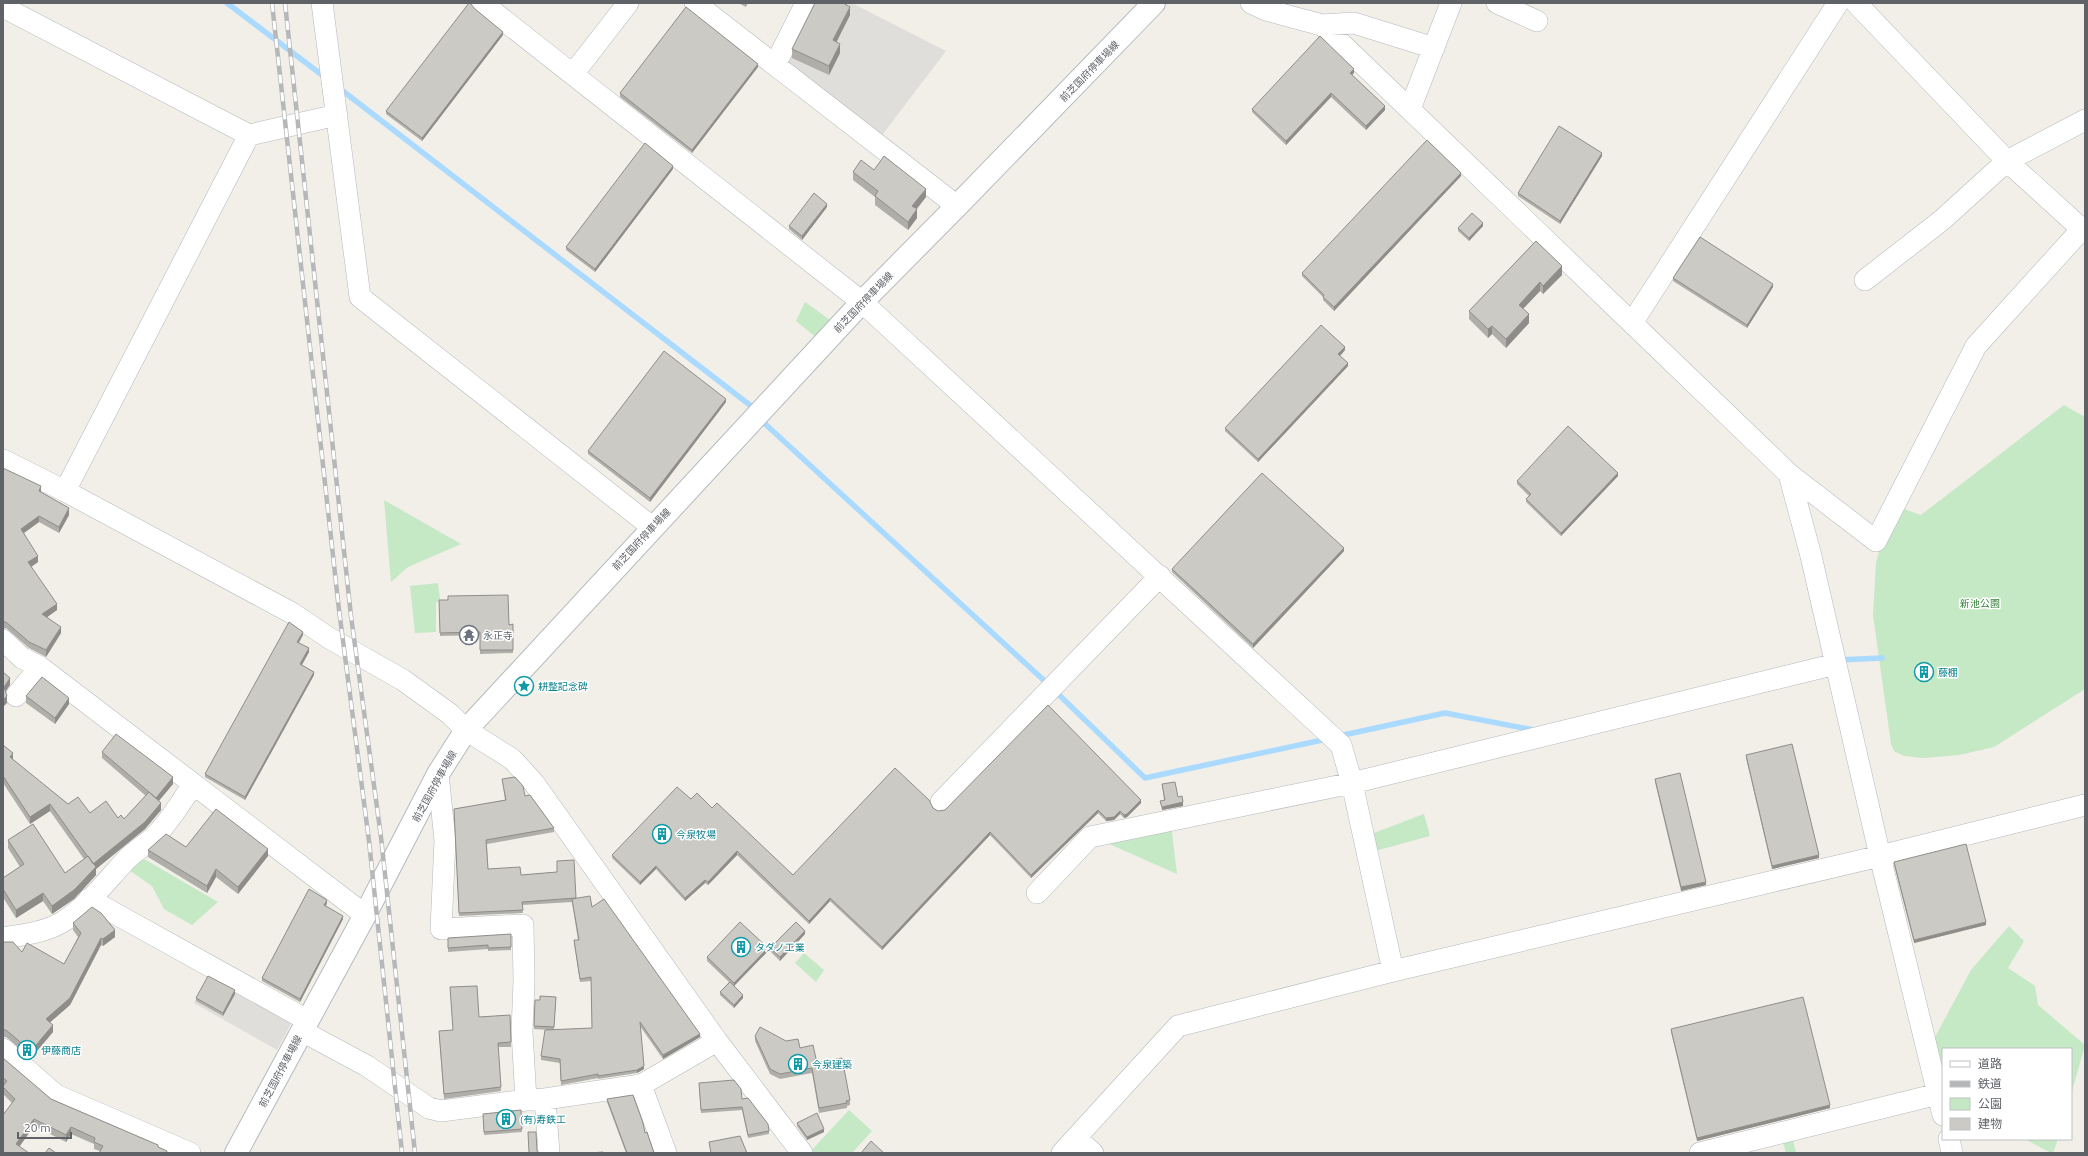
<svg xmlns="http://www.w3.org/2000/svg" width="2088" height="1156" viewBox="0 0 2088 1156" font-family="Ubuntu,'Noto Sans JP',sans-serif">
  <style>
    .industrial { fill: #e0deda }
    .green { fill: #c5e8c5 }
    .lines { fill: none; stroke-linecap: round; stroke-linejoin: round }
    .stream { stroke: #aadaff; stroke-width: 5.5 }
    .street-casing { stroke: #b5b8bc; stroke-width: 22 }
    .secondary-casing { stroke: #b6babf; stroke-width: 24 }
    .street { stroke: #fff; stroke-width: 21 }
    .secondary { stroke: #fff; stroke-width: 22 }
    .rail-casing { stroke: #b6b7b8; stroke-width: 4.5 }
    .rail { stroke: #fff; stroke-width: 3; stroke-dasharray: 9; stroke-linecap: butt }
    .wall { fill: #afaea9 }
    .shaded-wall { fill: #8f8d8a }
    .building { fill: #cccac5; stroke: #8f8d8a }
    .labels { text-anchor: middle; stroke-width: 3; stroke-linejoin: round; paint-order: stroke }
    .street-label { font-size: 10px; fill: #5f6368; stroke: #fff }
    .park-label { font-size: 10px; fill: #348238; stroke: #fff }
    .worship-label { font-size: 10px; fill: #5b616d; stroke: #fff; text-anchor: start }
    .culture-label { font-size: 10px; fill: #0d838f; stroke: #fff; text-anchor: start }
  </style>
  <rect width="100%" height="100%" fill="#f1efe8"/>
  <path class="industrial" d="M812,3H852L946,51L880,138L782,63Z
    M211,971L294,1018L277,1050L194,1003Z"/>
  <path class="green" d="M805,302L833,322L817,338L796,321Z
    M2064,405L2085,417V689L1994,747L1959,755L1923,758L1904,756L1894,751L1891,744L1873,615L1876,563L1880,548L1901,508L1921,515Z
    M384,500L461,544L408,567L391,582Z
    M438,583L440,599L436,603V632L415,633L410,586Z
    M1424,814L1430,836L1375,851L1371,834Z
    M1171,824L1177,874L1098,839Z
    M139,856L218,902L192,925L164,909L152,886L126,868Z
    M2009,926L2024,941L2008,968L2035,986L2038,1005L2085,1045L2071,1095V1049H1943V1073L1934,1039L1971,970Z
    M804,953L824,970L816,982L795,963Z
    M849,1110L872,1131L852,1153H809Z
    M1792,1136L1796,1153H1786L1782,1139Z
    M2025,1139H2058L2053,1153H2051Z"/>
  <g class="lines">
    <path class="stream" d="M227,3L326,78
      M339,88L755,409
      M763,422L1049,685
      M1838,660L1882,658
      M1055,691L1145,778L1327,739
      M1339,736L1445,713L1534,730"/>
    <g class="street-casing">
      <path id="street" d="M322,3L360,297L652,527
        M482,3L862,302L1341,745L1352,783L1393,971
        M695,3L957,206
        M1251,3L1266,10L1322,25L1354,23L1434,48
        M1497,3L1537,21
        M1838,3L1632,323L1789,474L1811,556L1880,856L1943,1115
        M1856,3L2007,161L2085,232
        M3,7L249,135L337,115
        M1322,25L1632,323
        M775,65L806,3
        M573,74L628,3
        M1410,109L1451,3
        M1865,280L1942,220L2007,161L2085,120
        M3,460L65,491L292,613L329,638L403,680L450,714L466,730L512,759L534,783L717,1041L802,1153
        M1789,474L1876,541L1976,346L2082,229
        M65,491L249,135
        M3,640L22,658L40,667L365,915
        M16,696L40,667
        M438,774L445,840L441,929L523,925L524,981L522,1032L526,1100
        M941,802L1160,576
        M1037,893L1090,837L1352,783L1836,664
        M89,899L307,1020
        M3,938C23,935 47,932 64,921C89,905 107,880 127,859C136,850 147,844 156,835C171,820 182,801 193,784
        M302,1031L367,1066L429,1108L441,1111L526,1100L545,1099L641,1085L717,1041
        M3,1049L56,1095L190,1153
        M641,1085L666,1153
        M545,1099L549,1153
        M1076,1138L1093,1153
        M1949,1139L1952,1153
        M1062,1153L1178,1026L1393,971L1880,856L2085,805
        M1700,1153L1938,1094"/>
    </g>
    <g class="secondary-casing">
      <path id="secondary" d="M236,1153L365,915L438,774L466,730L862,302L957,206L1154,3"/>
    </g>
    <use href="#street" class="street"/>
    <use href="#secondary" class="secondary"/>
    <g class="rail-casing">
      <path id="rail" d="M272,3L339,610L369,841L402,1153
        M285,3L351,616L381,837L415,1153"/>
    </g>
    <use href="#rail" class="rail"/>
  </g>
  <path class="wall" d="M738,3H748L746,7Z
    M850,15L836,42L840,53L829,75L792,58V49Z
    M503,35L422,141L386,114V111Z
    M758,67L692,153L620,97V93Z
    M1354,73L1352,75L1385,110L1366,130L1331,97L1286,145L1252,112V109Z
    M1602,156L1560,224L1518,196V193Z
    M673,169L595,272L566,250V247Z
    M874,170L926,197L917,209V218L908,230L875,205V197L853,180V172Z
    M1461,176L1334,311L1323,300V297L1302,276V273Z
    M827,207L802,240L789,229V226Z
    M1483,226L1469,241L1458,231V228Z
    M1536,241L1562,275L1543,294L1540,291L1523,309L1529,323L1506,348L1492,334L1488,338L1469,319V311Z
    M1673,278L1773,287L1747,328L1673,281Z
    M1345,350L1340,356L1348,366L1258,462L1225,431V428Z
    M726,402L650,502L588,454V451Z
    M3,468L41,493L69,515L59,533L39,522L24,533L38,562L31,567L57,610L46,617L61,633L46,657L29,648L6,628L3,629Z
    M1618,476L1561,536L1526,502V499L1529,496L1517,484V481Z
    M1344,551L1253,648L1172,572V569Z
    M439,600H448L509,625L513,624V653L480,654V635L440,636Z
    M303,635L299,643L309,652L302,665L314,675L245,800L205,777V774Z
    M26,696L69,704L55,724L26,703Z
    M3,745L13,760L68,804L90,813L118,818L124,819L146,796L102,758V752L173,784L159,801L161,810L145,829L96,869V875L74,899L52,914L43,901L16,918L4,899V901L3,902V878L20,867L8,848V840L65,873L84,859L50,811L30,824L3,783Z
    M1746,755L1819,858L1772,869L1746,758Z
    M502,779L525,796L554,828V832L487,844L488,869L521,875L557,872L576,899L592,907L700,1037L663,1059L640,1026L644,1069L637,1073L598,1079V1078L561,1085L560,1063L541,1060V1056L550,1030L534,1029L535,1000H540L556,997L554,1030L592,1028L591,981L580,982L574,943V940H578L572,902L522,905L523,913L459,916L454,809L505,800Z
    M1655,779L1706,885L1681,891L1655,782Z
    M1162,784L1183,806L1162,810L1160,801L1164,800Z
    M691,799L712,808L793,875L933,808L938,811L1141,803L1127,817L1124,818L1120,814L1114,820L1106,821L1098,813L1031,878L990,835L882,950L830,901L809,924L737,855L708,885L705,883L685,901L656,869L640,885L612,858V855Z
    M186,847L268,856L238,894L216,877L207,893L148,857V850Z
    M1894,862L1986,925L1914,943L1894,865Z
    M327,903L326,906L343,919L300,1002L262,981V978Z
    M73,923L115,937L103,946L101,945L70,1005L50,1022L53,1032L31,1058L6,1037H3V942L22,952L64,964L78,937L73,930Z
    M511,934V950L488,951V949L448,952V941Z
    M805,934L780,961L770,951V948Z
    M768,951L734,986L743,998L734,1008L720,995V992L729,982L707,961V957Z
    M235,994L223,1016L196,1001V998Z
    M510,1015L511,1047H498L501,1091L444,1099L439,1035L452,1030L479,1017Z
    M1671,1029L1830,1108L1697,1141L1671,1032Z
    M755,1036L800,1048L817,1063L850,1100V1105L847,1106V1108L819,1113L812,1073L780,1079L770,1074L755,1041Z
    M3,1058L51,1099L158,1145L100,1151L94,1149V1144L71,1134L66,1142L34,1126L20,1146L3,1153L12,1103L3,1094V1086L4,1085H3Z
    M699,1087L742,1099L769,1131V1134L748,1138L742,1110L701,1113Z
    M607,1099L645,1133L654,1153H626L607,1102Z
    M521,1110L522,1132L484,1135L483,1114Z
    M797,1123L824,1132L807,1140L797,1126Z"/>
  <path class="shaded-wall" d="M850,7V15L833,49V40Z
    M503,32V35L422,141V138Z
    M840,44V53L829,75V66Z
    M758,64V67L692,153V150Z
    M1354,69V73L1350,77V73Z
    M1331,93V97L1286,145V141Z
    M1385,106V110L1366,130V126Z
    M1602,153V156L1560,224V221Z
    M673,166V169L595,272V269Z
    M1461,173V176L1334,311V307Z
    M926,189V197L912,214V206Z
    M827,204V207L802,240V236Z
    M917,209V218L908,230V222Z
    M1483,223V226L1469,241V238Z
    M1562,266V275L1543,294V286Z
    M1540,282V291L1519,313V305Z
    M1773,284V287L1747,328V325Z
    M1529,314V323L1506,348V339Z
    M1492,326V334L1488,338V329Z
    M1345,347V350L1338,358V354Z
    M1348,363V366L1258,462V459Z
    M726,399V402L650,502V498Z
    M1618,473V476L1561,536V533Z
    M41,486V493L39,491Z
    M69,508V515L59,533V527Z
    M39,516V522L21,535V529Z
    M1344,548V551L1253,648V644Z
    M38,556V562L28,569V562Z
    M57,604V610L42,621V614Z
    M61,627V633L46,657V650Z
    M303,632V635L297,645V642Z
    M309,648V652L300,668V664Z
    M314,672V675L245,800V797Z
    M10,678V685L4,694V687Z
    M7,696V703L3,707V700Z
    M69,698V704L55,724V718Z
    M13,753V760L10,757Z
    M173,777V784L156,804V798Z
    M1141,800V803L1127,817L1124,818V815Z
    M1183,802V806L1162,810V807Z
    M161,803V810L145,829L96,869V875L74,899L52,914V906L93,864Z
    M50,804V811L30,824V817Z
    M1098,810V813L1031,878V875Z
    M1120,811V814L1114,820L1106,821V818Z
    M990,832V835L882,950V947Z
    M268,849V856L238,894V887Z
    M737,851V855L708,885V882Z
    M1819,855V858L1772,869V866Z
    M656,866V869L640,885V882Z
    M216,869V877L207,893V886Z
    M705,880V883L685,901V898Z
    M1706,882V885L1681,891V887Z
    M43,893V901L16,918V910Z
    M4,894V901L3,902V895Z
    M830,898V901L809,924V921Z
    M327,900V903L324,909V905Z
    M343,916V919L300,1002V999Z
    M1986,922V925L1914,943V940Z
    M115,930V937L103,946V939Z
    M805,931V934L780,961V957Z
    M101,938V945L70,1005L46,1026V1019Z
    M768,948V951L734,986V983Z
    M235,990V994L223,1016V1013Z
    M743,995V998L734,1008V1005Z
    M53,1025V1032L31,1058V1051Z
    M700,1034V1037L663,1059V1055Z
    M644,1066V1069L637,1073V1070Z
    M1830,1105V1108L1697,1141V1138Z
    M34,1119V1126L16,1151V1144Z
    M71,1127V1134L66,1142V1135Z
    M824,1129V1132L807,1140V1137Z"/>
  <path class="building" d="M469,3H470L475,9L503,32L422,138L386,111Z
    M815,3H843L850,7L833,40L840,44L829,66L792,49Z
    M686,7L758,64L692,150L620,93Z
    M1320,36L1354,69L1350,73L1385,106L1366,126L1331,93L1286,141L1252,109Z
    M1559,126L1602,153L1560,221L1518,193Z
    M1427,140L1461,173L1334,307L1323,297L1324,295L1302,273Z
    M645,143L673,166L595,269L566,247Z
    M884,156L926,189L912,206L917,209L908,222L875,196L878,191L853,172L861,160L874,170Z
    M814,193L827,204L802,236L789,226Z
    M1472,213L1483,223L1469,238L1458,228Z
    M1700,237L1773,284L1747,325L1673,278Z
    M1536,241L1562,266L1543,286L1540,282L1519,305L1529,314L1506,339L1492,326L1488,329L1469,311Z
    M1321,325L1345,347L1338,354L1348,363L1258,459L1225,428Z
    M664,351L726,399L650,498L588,451Z
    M1568,426L1618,473L1561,533L1526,499L1531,494L1517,481Z
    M3,468L41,486L39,491L69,508L59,527L39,516L21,529L38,556L28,562L57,604L42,614L61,627L46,650L29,642L6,622H3Z
    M1262,473L1344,548L1253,644L1172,569Z
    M508,595L509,625L513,624V650H480V632L440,633L439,600H448V596Z
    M289,622L303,632L297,642L309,648L300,664L314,672L245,797L205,774Z
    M3,672L10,678L4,687L7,696L3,700Z
    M42,677L69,698L55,718L26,696Z
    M1048,705L1141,800L1127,814L1124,815L1120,811L1114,817L1106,818L1098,810L1031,875L990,832L882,947L830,898L809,921L737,851L708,882L705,880L685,898L656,866L640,882L612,855L677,787L691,799L697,793L712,808L717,803L793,875L895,768L929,800L933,808L938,811L945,810Z
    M116,734L173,777L156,798L102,752Z
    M1792,744L1819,855L1772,866L1746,755Z
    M3,745L13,753L10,757L68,804L78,797L90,813L106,801L118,818L121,815L124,819L149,792L161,803L145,822L93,864L88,856V857L50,804L30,817L3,776Z
    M1680,773L1706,882L1681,887L1655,779Z
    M515,777L523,786L525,796L530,795L554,828L486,840L488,869L520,867L521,875L557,872V861L574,860L576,898L522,902L523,910L459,913L454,809L506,800L502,779Z
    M1175,782L1178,797L1182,796L1183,802L1162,807L1160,801L1165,800L1162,784Z
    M216,809L268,849L238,887L216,869L207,886L148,850L166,834L186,847Z
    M33,824L65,873L88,856L96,867L74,890L52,906L43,893L16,910L3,889V878L24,864L8,840Z
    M1966,844L1986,922L1914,940L1894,862Z
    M309,889L327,900L324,905L343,916L300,999L262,978Z
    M590,896L592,907L604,899L700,1034L663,1055L640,1022L644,1066L637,1070L598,1076V1074L561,1081L560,1059L541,1056L545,1030L592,1028L591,977L580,979L574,940H579L572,899Z
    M92,907L101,913L115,930L103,939L101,938L70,998L46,1019L53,1025L31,1051L6,1030H3V942H13L22,952L27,943L64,964L81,933L73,923Z
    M740,922L768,948L734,983L707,957Z
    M796,922L805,931L780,957L770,948Z
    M511,934V947L488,948V945L448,948V938Z
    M208,976L235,990L223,1013L196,998Z
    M730,982L743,995L734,1005L720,992Z
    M477,986L479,1017L510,1015L511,1042L498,1043L501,1087L444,1094L439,1031L453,1030L450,987Z
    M540,996L556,997L554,1027L534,1026L535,1000H540Z
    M1803,997L1830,1105L1697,1138L1671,1029Z
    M760,1027L786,1041L798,1039L800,1048L813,1045L817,1063L842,1058L850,1100L846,1101L847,1103L819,1108L812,1068L780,1074L770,1069L755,1036Z
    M3,1058L51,1099L158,1145V1147L167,1151V1153H99L103,1146L94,1142L95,1138L71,1127L66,1135L34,1119L16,1144L29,1153H3V1115L15,1099L3,1087V1086L7,1081L3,1078Z
    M734,1080L741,1089L742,1099L748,1098L768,1124L769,1131L748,1135L742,1107L701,1110L699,1083Z
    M633,1095L643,1123L645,1133L647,1132L654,1153H627L607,1099Z
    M521,1110L522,1129L484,1132L483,1114Z
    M817,1113L824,1129L807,1137L797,1123Z
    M528,1132H536L537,1151L539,1153H529Z
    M740,1136L747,1153H711L709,1142Z
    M871,1141L884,1153H861Z
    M49,1148L56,1153H45Z
    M603,1152V1153H590Z"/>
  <defs>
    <g id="temple-ring" transform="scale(1)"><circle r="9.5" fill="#fff" stroke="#6b7280" stroke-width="1.5"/><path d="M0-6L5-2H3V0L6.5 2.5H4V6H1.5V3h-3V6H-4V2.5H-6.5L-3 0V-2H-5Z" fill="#6b7280"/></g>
    <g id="building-ring" transform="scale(1)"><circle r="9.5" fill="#fff" stroke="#0f9aa8" stroke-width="1.5"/><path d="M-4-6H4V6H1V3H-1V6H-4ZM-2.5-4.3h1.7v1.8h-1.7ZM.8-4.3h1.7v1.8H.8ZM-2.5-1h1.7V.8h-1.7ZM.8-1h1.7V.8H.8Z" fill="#0f9aa8"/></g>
    <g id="sight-ring" transform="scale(1)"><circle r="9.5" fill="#fff" stroke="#0f9aa8" stroke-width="1.5"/><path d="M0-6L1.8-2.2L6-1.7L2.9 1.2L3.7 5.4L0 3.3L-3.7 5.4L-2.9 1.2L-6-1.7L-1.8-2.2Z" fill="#0f9aa8"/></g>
  </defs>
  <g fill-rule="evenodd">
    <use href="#temple-ring" x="469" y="635"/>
    <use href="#building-ring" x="1924" y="672"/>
    <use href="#sight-ring" x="524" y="686"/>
    <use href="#building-ring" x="662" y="834"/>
    <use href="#building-ring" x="741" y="947"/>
    <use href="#building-ring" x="27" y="1050"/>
    <use href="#building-ring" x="798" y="1064"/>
    <use href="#building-ring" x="506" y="1119"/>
  </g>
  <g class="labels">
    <g class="street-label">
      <text transform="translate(1089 71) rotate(-46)" y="4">前芝国府停車場線</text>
      <text transform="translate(863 302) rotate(-46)" y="4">前芝国府停車場線</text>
      <text transform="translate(641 539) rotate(-47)" y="4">前芝国府停車場線</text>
      <text transform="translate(434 786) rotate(-61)" y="4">前芝国府停車場線</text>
      <text transform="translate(280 1071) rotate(-62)" y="4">前芝国府停車場線</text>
    </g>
    <g class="park-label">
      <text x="1980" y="607">新池公園</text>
    </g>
    <g class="worship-label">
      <text x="483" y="639">永正寺</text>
    </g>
    <g class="culture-label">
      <text x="1938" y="676">藤棚</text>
      <text x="538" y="690">耕整記念碑</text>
      <text x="676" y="838">今泉牧場</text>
      <text x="755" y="951">タダノ工業</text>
      <text x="41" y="1054">伊藤商店</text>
      <text x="812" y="1068">今泉建築</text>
      <text x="520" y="1123">(有)寿鉄工</text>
    </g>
  </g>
  <rect width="2088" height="1156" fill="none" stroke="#5f6368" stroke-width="8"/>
  <rect x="1942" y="1048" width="130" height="92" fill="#ffffff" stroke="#bfc1c3"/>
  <rect x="1950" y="1061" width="20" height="6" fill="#ffffff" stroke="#bfc1c3"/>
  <text x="1978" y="1068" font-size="12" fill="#5f6368">道路</text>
  <rect x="1950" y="1081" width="20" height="6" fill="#b6b7b8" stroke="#bfc1c3"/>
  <text x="1978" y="1088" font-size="12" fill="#5f6368">鉄道</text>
  <rect x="1950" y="1098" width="20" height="12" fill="#c5e8c5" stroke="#bfc1c3"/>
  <text x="1978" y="1108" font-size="12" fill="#5f6368">公園</text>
  <rect x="1950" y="1118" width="20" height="12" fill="#cccac5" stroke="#bfc1c3"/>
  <text x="1978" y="1128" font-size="12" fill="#5f6368">建物</text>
  <path d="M18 1132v6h53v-6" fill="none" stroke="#5f6368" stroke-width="2"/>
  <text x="24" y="1132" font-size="12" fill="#5f6368" stroke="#ffffff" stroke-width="3" paint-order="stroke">20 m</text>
</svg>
